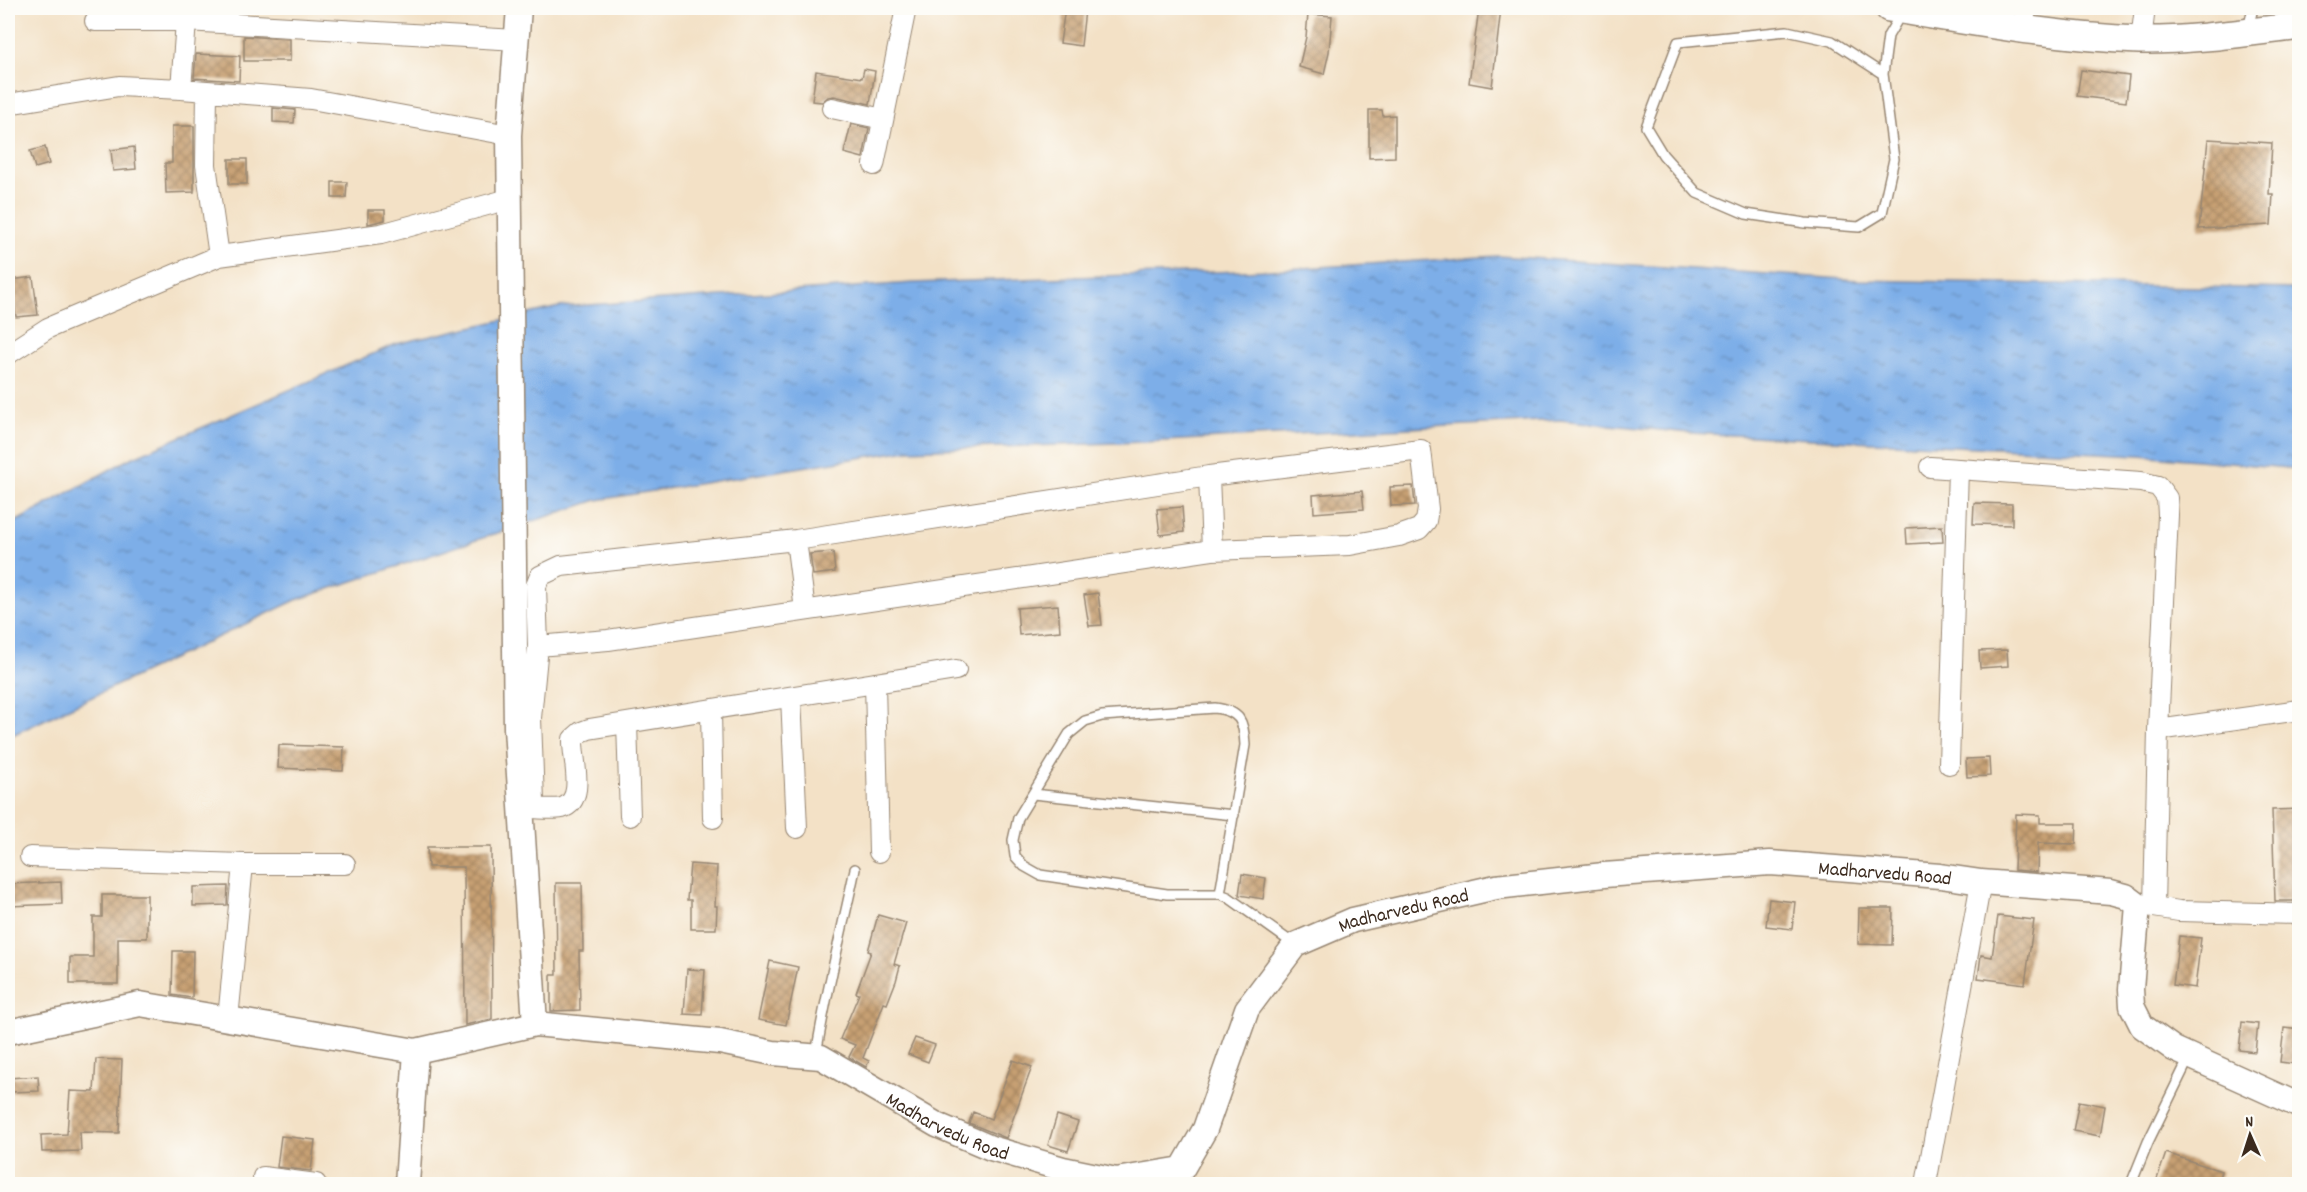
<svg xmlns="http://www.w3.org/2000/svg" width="2307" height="1192" viewBox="0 0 2307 1192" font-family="Dekko,sans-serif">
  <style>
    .water { fill: url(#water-ripples); stroke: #5c6c83; stroke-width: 1.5 }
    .building { fill: url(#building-cross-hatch) }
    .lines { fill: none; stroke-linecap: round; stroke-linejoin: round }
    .service-casing { stroke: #978672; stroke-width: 12 }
    .minor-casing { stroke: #978672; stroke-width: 22 }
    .tertiary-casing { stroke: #978672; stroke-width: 27 }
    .secondary-casing { stroke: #978672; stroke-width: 30 }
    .service { stroke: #fff; stroke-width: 9 }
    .minor { stroke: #fff; stroke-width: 20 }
    .tertiary { stroke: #fff; stroke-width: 24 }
    .secondary { stroke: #fff; stroke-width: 27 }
    .labels { text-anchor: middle; stroke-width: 4.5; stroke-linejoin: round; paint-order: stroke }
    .street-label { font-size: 20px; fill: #3b2a1e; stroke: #fdfcf7 }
  </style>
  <defs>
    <pattern id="water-ripples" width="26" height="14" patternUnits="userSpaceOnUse" patternTransform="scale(1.5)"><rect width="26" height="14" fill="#7daee8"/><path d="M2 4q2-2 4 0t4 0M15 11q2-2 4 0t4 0" fill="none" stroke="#688ebb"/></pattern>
    <pattern id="building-cross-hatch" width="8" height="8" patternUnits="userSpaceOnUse" patternTransform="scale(1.5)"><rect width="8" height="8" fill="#c7a073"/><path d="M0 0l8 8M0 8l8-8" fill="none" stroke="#a3835e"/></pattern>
  </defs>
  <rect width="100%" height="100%" fill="#fdfcf7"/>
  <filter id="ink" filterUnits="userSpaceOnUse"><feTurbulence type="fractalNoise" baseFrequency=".0167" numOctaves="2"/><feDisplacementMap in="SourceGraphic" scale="12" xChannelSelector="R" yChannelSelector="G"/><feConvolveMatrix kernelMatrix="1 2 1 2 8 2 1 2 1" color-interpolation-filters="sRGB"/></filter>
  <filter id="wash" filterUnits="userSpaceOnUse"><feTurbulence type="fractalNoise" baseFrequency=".008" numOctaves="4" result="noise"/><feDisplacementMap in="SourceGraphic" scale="24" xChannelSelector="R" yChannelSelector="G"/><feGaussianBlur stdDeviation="1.35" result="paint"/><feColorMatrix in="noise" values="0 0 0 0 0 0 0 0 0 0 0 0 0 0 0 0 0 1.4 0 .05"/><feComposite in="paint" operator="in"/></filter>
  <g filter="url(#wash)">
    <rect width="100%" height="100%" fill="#f3e1c6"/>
    <path class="water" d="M1498,256L1859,280L2299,289V469L2139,455L1690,433L1560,420L1145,442L908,450L597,500L296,600L8,737V526L129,459L396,344L559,307L913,283L1270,270Z"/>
    <g id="blocks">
      <path class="building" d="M1065,8L1085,10L1081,46L1060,43Z
        M1479,8H1501L1492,87L1469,83Z
        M1308,14L1332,16L1329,52L1324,74L1299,67L1306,37Z
        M244,36L290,39V61H244Z
        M196,54L240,56L239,81L194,78Z
        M864,69L875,71L870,104L834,96L828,97L822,102L812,101L816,71L862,78Z
        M2081,70L2129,76L2126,102L2077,96Z
        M273,108L295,110L294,123L273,122Z
        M1369,110H1382L1383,116L1395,115V157L1369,158Z
        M851,124L869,128L863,158L844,153Z
        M172,126H194V192L166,193L165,163H172Z
        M2208,139L2272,143L2269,194H2273L2271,225L2199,229Z
        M45,147L49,164L35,168L30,151Z
        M134,147L136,169L113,171L111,150Z
        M229,159H247V184H229Z
        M332,182H347L346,198H332Z
        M368,210H385V220L368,224Z
        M33,277L38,315L16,317L11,280Z
        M1413,486L1415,505L1391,506L1390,487Z
        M1362,491L1364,509L1314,513L1313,495Z
        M1974,503L2012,504V525L1973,524Z
        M1182,507L1184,532L1160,535L1157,509Z
        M1942,526L1943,542L1907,544L1906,528Z
        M833,552L835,572L813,575L810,554Z
        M1098,593L1102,625L1089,626L1084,595Z
        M1058,605L1060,631L1019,635L1017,608Z
        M2007,650L2008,666L1980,668L1979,651Z
        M279,745L344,747L343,771L278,768Z
        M1989,758L1990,776L1967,777L1966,759Z
        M2300,809V901H2275L2272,810Z
        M2016,814L2040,815V823H2077L2076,844L2038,843L2037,872L2014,870Z
        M427,847H491L492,1019L465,1025L464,867H428Z
        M690,864L717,866L715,906H717L716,929H691V900H687Z
        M1242,874L1266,878L1263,899L1239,895Z
        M61,882L62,904L8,906V884Z
        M556,883H582L583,951H579L580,1010L551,1011V975H557Z
        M228,886L227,905L193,906V887Z
        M102,895H147V938H118V984H70V957H93V917H102Z
        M1769,899L1795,902L1792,929L1766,926Z
        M1859,908H1893L1892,945L1858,944Z
        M878,915L906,923L894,964L900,966L896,981L887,1004L884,1003L863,1058L869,1061L866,1067L849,1057L855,1045L840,1039L859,994L856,993L871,952L868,951Z
        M1998,916L2034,920L2025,984L1978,978L1981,955L1992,957Z
        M2179,936L2201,938L2195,988L2173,985Z
        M173,951H193L192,998L172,995Z
        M770,961L798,967L786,1025L758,1020Z
        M687,969L705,970L702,1015L684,1014Z
        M2242,1022L2258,1024L2255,1052L2239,1050Z
        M2284,1028L2300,1030L2296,1064L2280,1062Z
        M915,1038L935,1045L928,1062L908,1054Z
        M96,1059L122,1060L119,1133L80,1132L81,1151L42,1152L41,1135L67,1134L70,1091L94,1092Z
        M1013,1060L1032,1067L1006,1138L969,1123L973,1112L991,1119Z
        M38,1076L39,1091L10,1092L9,1078Z
        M2079,1101L2105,1106L2100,1136L2073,1131Z
        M1057,1115L1078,1122L1068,1151L1048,1145Z
        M281,1136L315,1140L311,1171L277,1167Z
        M2166,1153L2221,1171L2217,1185H2155Z"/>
    </g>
  </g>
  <g filter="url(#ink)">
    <use href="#blocks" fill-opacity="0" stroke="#978672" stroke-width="1.5"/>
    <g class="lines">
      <g class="service-casing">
        <path id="service" d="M2248,29L2253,8
          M1883,74L1832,41L1787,31L1678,42L1646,127L1663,155L1697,193L1746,214L1805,223L1859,227L1882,213L1894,159L1883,74L1888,36L1902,12
          M1215,708C1240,711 1244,721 1245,745L1220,894H1167L1040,875L1024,866L1015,856L1013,840L1018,818L1069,734L1085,721L1102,716Z
          M1033,794L1234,815
          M1220,894L1228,897L1295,945
          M816,1055C826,992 842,931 855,869
          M2131,1184L2148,1142L2189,1058"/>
      </g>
      <g class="minor-casing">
        <path id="minor" d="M188,8L186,21L518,40
          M95,21H186L181,89
          M2023,30L2026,8
          M2141,40L2145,8
          M207,92L206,165L219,256
          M8,106L14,103L119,86L181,89L311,99L509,135
          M832,108L883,119
          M874,165L906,8
          M8,354L48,328L219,256L381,234L509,199
          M1930,467L2141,482L2158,486L2167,498L2168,515L2158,730L2154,907
          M1209,476L1212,550
          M796,540L805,610
          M875,683L879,852
          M791,697L797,828
          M711,710L713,818
          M627,723L630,816
          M2158,730L2300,710
          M1949,764L1958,469
          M521,808H529L534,802L531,718L538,646L536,586L540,576L561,566L796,540L1209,476L1421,450L1428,509L1426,521L1419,529L1399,536L1350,545L1212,550L608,640L538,646
          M529,808C539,808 552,810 562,808C587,800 572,759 573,739L581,732L589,729L956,670
          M30,857L243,864H345
          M2141,905L2179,911L2300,914
          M228,1019L243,864
          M263,1177L316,1184
          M1926,1184L1981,882"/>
      </g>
      <g class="tertiary-casing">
        <g id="tertiary">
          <path d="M519,8L509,135L515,649L516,728L535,1024"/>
          <path id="s1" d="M8,1032L140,1004L416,1051L535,1024L720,1042L773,1053L821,1057L937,1125L991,1148L1063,1169L1116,1180L1182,1169L1205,1129L1247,1009L1295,945L1353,920L1496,887L1604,875L1770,863L1940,876L1981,882L2111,892L2126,896L2138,905L2131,989L2132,1006L2142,1026L2174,1049L2300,1106"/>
          <path d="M407,1184L416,1051"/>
        </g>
      </g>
      <g class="secondary-casing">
        <path id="secondary" d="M1889,8C1971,21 2055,37 2139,40C2190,41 2249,32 2300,26"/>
      </g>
      <use href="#service" class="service"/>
      <use href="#minor" class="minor"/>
      <use href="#tertiary" class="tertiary"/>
      <use href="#secondary" class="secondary"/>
    </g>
  </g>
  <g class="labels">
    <g class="street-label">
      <text dy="7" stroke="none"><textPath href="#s1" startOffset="2068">Madharvedu Road</textPath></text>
      <text dy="7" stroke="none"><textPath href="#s1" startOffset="1582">Madharvedu Road</textPath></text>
      <text dy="7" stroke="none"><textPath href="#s1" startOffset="970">Madharvedu Road</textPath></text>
    </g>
  </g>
  <rect width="2307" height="1192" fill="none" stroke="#fdfcf7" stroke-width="30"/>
  <g transform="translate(2250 1135) rotate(357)" stroke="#fdfcf7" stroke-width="4.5" paint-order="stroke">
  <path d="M0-4.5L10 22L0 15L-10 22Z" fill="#3b2a1e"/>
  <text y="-9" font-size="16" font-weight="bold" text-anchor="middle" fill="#3b2a1e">N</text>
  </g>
</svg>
